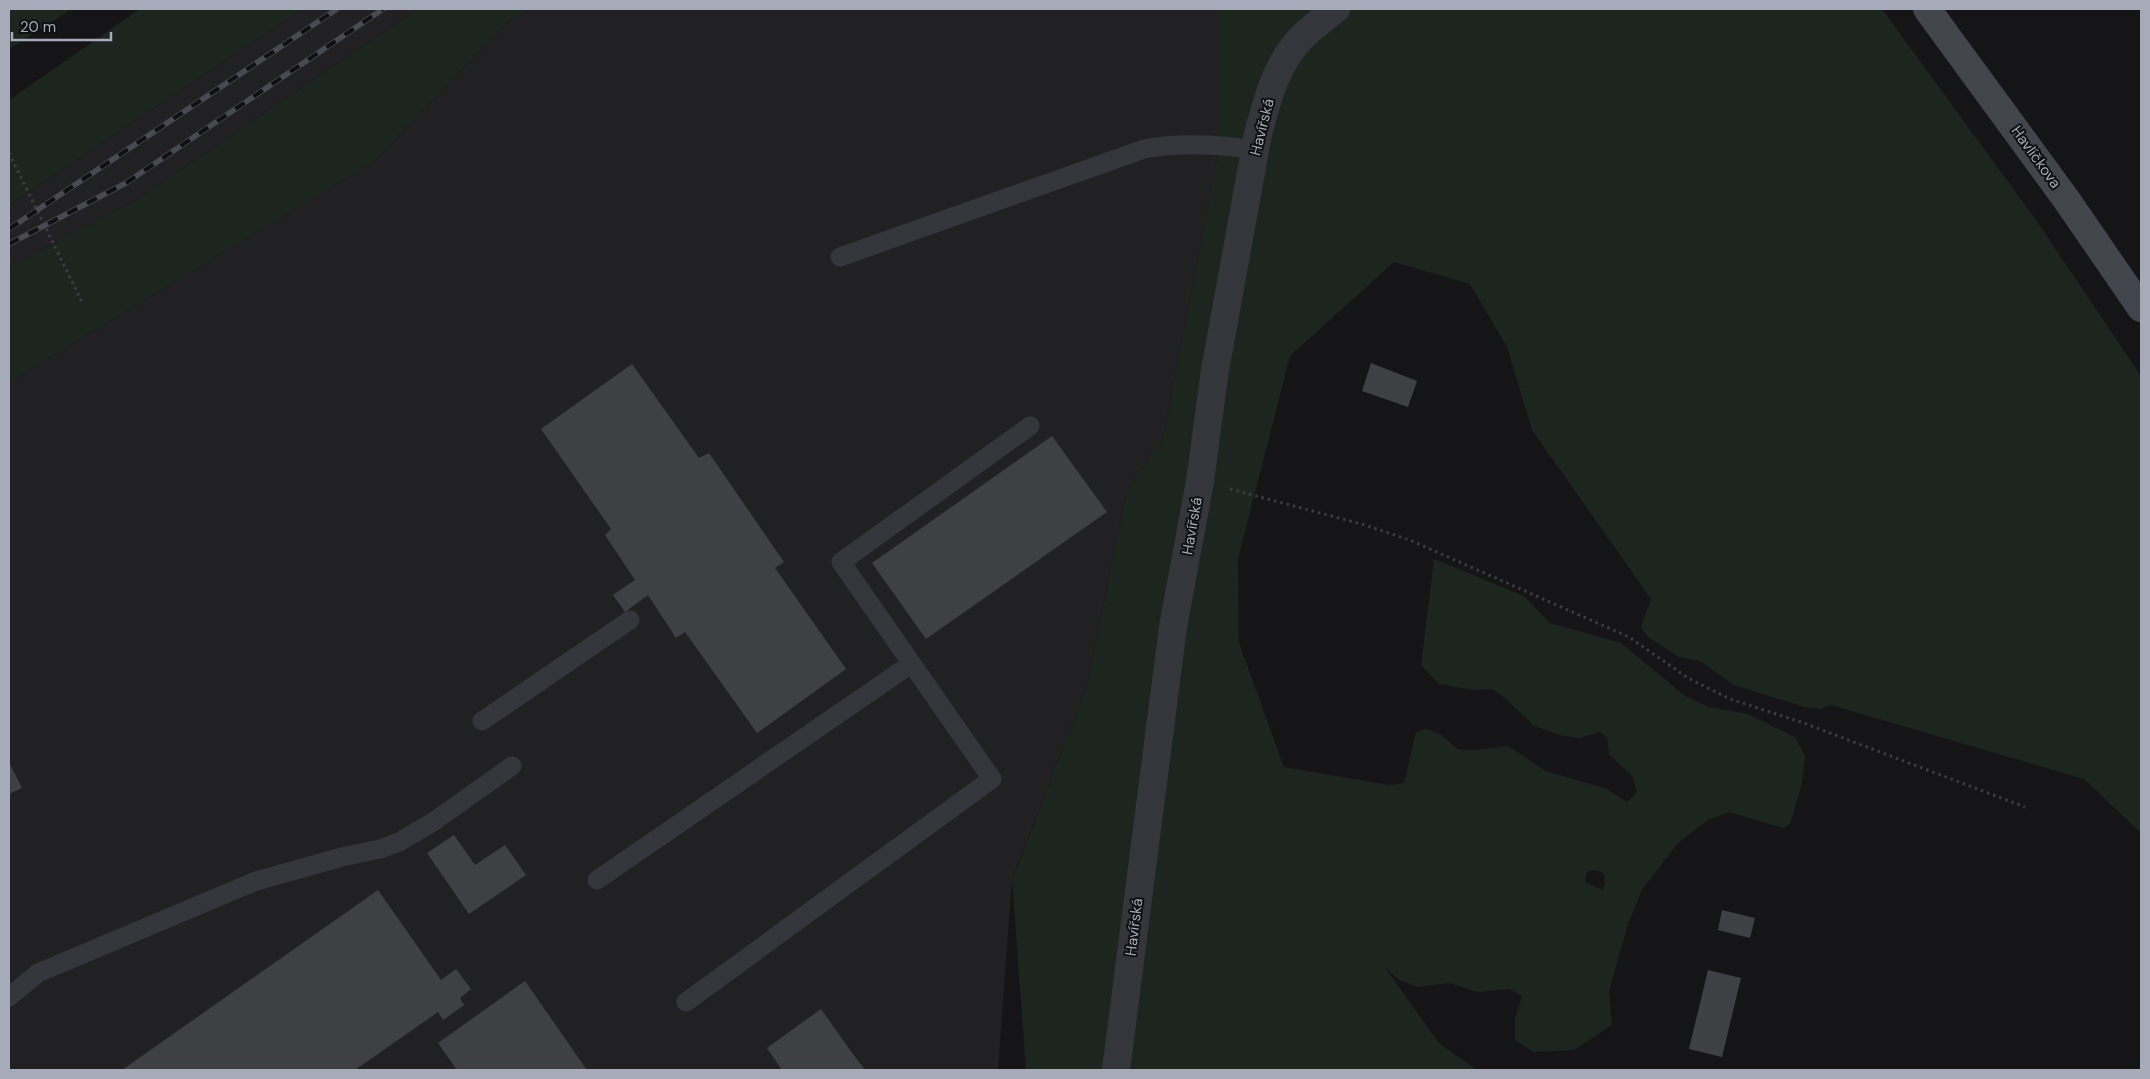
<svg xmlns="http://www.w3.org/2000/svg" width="2150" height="1079" viewBox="0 0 2150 1079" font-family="'DM Sans',sans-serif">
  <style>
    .built { fill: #212124 }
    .green { fill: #1c251e; fill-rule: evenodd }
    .building { fill: #3e4044 }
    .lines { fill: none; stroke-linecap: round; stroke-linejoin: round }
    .path { stroke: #3b3d43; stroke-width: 3; stroke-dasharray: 2.5 4; stroke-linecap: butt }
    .lane { stroke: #35363c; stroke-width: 19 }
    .street { stroke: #35363c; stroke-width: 28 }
    .secondary { stroke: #43454c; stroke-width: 28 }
    .rail-casing { stroke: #484a51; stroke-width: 5.5 }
    .rail { stroke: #101012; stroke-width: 4; stroke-dasharray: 11; stroke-linecap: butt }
    .labels { text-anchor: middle; stroke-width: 4; stroke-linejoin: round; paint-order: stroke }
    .street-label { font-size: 15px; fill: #a5abb8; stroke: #101012 }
  </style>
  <rect width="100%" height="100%" fill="#151517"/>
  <path class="built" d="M302,9H418L136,200L9,266V205Z
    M530,9H1218V154L1163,438L1127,490L1086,689L1012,879L998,1070H9V382L375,161L509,20Z"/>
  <path class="green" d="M9,9H72L9,49Z
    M140,9H302L9,205V100Z
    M418,9H530L509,20L375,161L9,382V266L136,200Z
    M1218,9H1882L2036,220L2141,376V833L2084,779L1831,705L1820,709L1804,707L1734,685L1700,661L1679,657L1648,637L1641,627L1651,599L1532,430L1507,347L1470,284L1394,262L1290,356L1238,559L1239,643L1284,767L1389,785L1404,783L1416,732L1427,729L1440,734L1459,750H1474L1508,746L1546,771L1607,789L1627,802L1637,792L1632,776L1609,754L1607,737L1599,732L1580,738L1563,736L1534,726L1505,698L1492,689L1472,690L1439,684L1421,665L1434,559L1524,596L1550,623L1621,643L1685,696L1709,707L1748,714L1795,737L1805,756L1802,784L1790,824L1783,828L1729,812L1708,820L1679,842L1643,888L1628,924L1609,991L1612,1025L1574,1050L1534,1052L1515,1040V1018L1522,996L1510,989L1477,992L1450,983L1418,987L1399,980L1384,966L1439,1043L1477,1070H1026L1012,880L1086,689L1127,490L1163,438L1218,154ZM1596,870L1604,874L1605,884L1603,890L1585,882L1587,872Z"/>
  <path class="building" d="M1371,363L1417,381L1408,407L1362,391Z
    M632,364L699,458L709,453L784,562L775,568L846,669L757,733L685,632L676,638L648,595L625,612L613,595L635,580L605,535L611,529L541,429Z
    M1052,436L1107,512L926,639L872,563Z
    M9,762L22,788L9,794Z
    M454,835L475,865L505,845L526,875L469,914L427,853Z
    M378,890L441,980L456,969L471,989L460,998L464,1005L443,1020L438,1012L355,1070H122Z
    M1722,910L1755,918L1750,938L1718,930Z
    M1708,970L1741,978L1722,1057L1689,1049Z
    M525,981L587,1070H457L438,1043Z
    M821,1009L850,1050L865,1070H782L767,1048Z"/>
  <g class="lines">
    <path class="path" d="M9,153L82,302
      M1230,489L1365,525L1412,541L1629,637L1688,678L1730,699L1801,722L2025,807"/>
    <path class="lane" d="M840,257L1144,149C1182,142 1217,144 1255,150
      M482,721L630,620
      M597,880L911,664
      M9,997L38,973L256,881L342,857L380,849L399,842L433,822L512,766
      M686,1002L992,779L841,562L1030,426"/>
    <path class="street" d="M1116,1070L1173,627L1200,481L1215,370L1258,134C1266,104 1275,69 1295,45C1307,30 1322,20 1336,9"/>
    <path class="secondary" d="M1927,9L2066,199L2141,308"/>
    <g class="rail-casing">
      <path id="rail" d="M9,229L337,9
        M9,244L126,183L383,9"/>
    </g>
    <use href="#rail" class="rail"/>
  </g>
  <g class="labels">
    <g class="street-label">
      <text transform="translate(1262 127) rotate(-76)" y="5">Havířská</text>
      <text transform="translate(2036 157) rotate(54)" y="5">Havlíčkova</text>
      <text transform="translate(1192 526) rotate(-80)" y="5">Havířská</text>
      <text transform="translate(1134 927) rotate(-83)" y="5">Havířská</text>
    </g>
  </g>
  <rect width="2150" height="1079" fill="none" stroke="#a5abb8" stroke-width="20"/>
  <path d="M12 32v8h99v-8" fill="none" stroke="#a5abb8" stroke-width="2.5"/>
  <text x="20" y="32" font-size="15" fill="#a5abb8" stroke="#101012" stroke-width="4" paint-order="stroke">20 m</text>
</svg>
